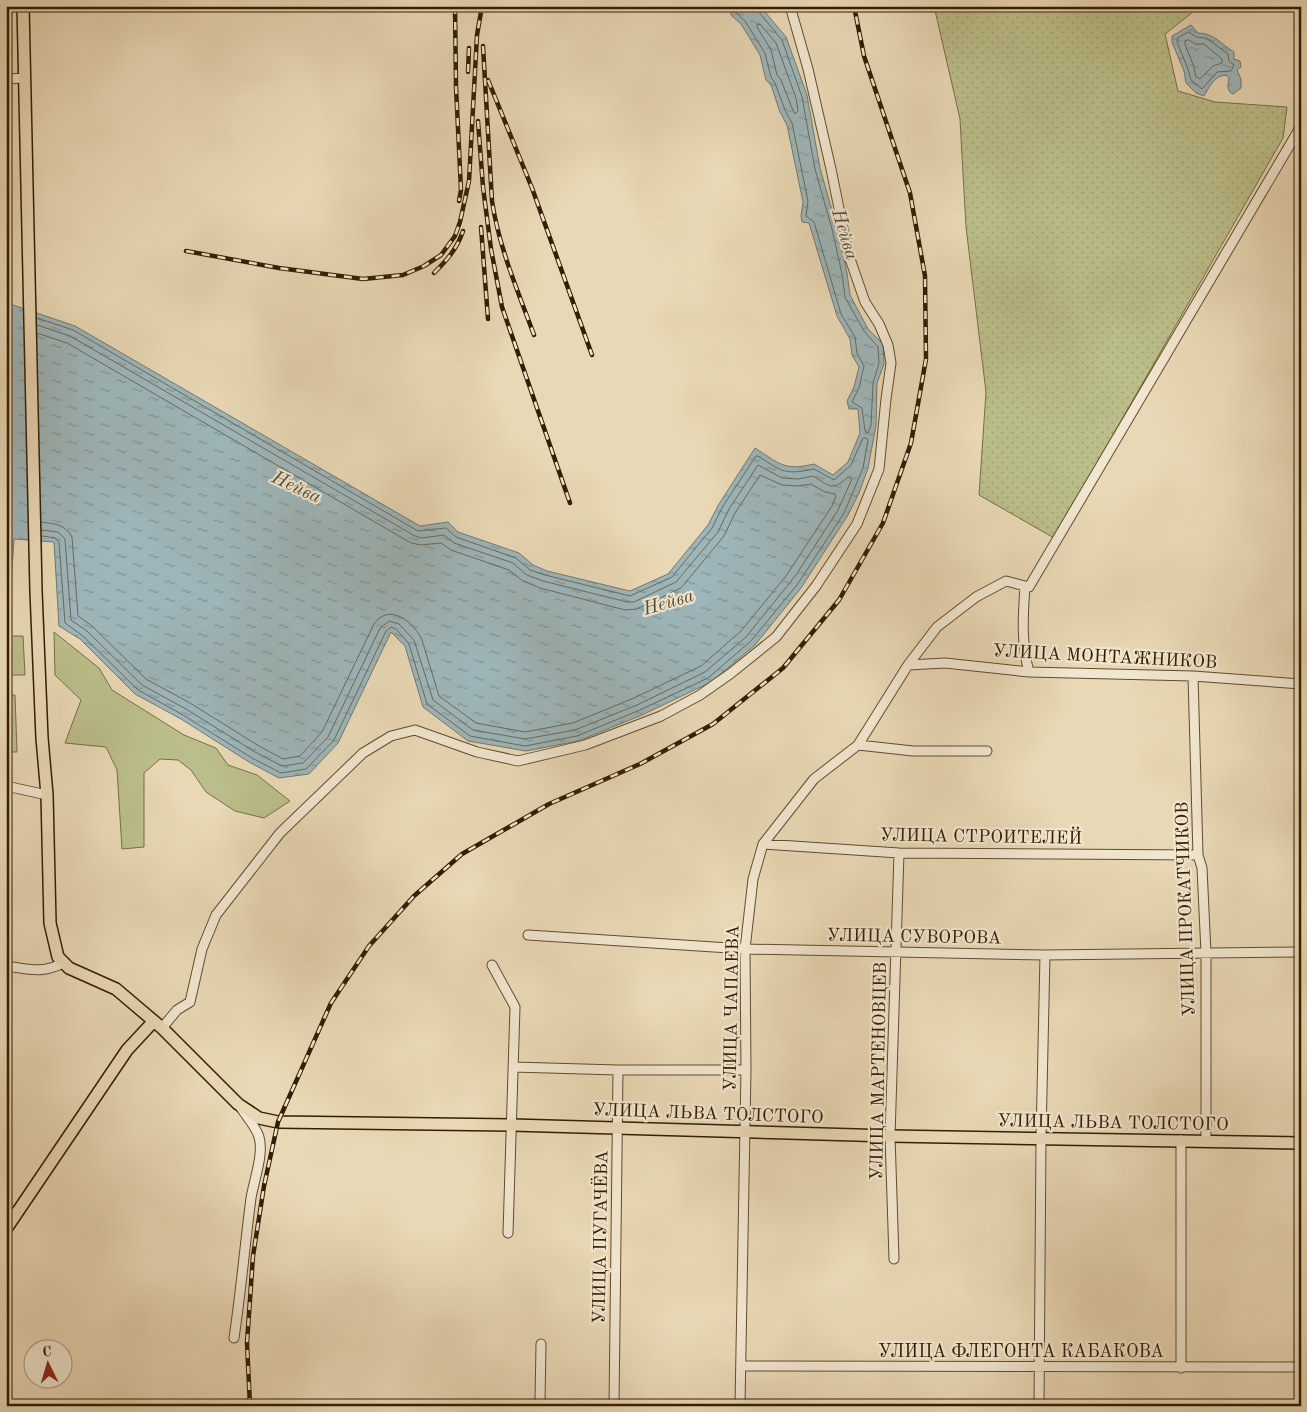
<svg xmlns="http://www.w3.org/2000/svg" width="1307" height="1412" viewBox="0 0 1307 1412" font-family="'Old Standard TT',serif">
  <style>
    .grass { fill: #bbbe8a; stroke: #786e45 }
    .garden { fill: url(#garden-dots); stroke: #786e45 }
    .water { fill: url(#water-ripples); stroke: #737970 }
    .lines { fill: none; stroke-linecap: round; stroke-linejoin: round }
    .shore { stroke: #686a5d; stroke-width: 1 }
    .minor-casing { stroke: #614c2d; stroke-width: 11 }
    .major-casing { stroke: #341d00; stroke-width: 14 }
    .minor { stroke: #f1e6cf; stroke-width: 9 }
    .major { stroke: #e9d8b5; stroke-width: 11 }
    .rail-casing { stroke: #341d00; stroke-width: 4.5 }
    .rail { stroke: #f1e6cf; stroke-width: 2.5; stroke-dasharray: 8; stroke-linecap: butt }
    .labels { text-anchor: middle; stroke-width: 4.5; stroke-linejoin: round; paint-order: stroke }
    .street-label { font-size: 18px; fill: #341d00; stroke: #f1e6cf }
    .water-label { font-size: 19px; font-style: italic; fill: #544b38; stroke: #f1e6cf }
  </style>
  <defs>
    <pattern id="garden-dots" width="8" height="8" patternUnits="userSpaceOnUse" patternTransform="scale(1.25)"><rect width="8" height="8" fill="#bbbe8a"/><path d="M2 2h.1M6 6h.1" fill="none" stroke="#a1a375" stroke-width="1.8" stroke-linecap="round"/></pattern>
    <pattern id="water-ripples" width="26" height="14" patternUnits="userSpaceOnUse" patternTransform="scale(1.25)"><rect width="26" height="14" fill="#9db6ba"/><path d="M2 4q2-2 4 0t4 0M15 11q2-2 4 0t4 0" fill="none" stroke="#819395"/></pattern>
  </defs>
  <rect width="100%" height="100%" fill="#e9d8b5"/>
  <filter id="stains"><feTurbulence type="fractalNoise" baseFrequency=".004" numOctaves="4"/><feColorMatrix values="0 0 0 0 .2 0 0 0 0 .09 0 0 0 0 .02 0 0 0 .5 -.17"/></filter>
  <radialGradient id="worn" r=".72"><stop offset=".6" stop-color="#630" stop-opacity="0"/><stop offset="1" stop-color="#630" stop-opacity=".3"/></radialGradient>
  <path class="grass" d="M54,632L99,668L112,690L184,735L216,748L228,765L257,775L290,801L264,818L235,811L206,792L191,770L178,760L160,759L144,773V847L122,849L117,770L106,747L65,743L81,700L55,675Z
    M10,636H23L25,675H8L6,672V637Z
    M6,695H15L17,752H6Z"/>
  <path class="garden" d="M934,6H1189L1193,12L1165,34L1178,91L1215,102L1287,107L1283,138L1054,538L979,495L986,392L966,227L960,119Z"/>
  <path class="water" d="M727,6H760L786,37L807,95L820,168L837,228L847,273L850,295L868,329L883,344L884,364L877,383L876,426L868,468L859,493L848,515L801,588L755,645L711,682L642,715L578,741L526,751L468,741L423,707L405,646L391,632L338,743L309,774L279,778L249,762L181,719L135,694L80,639L59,626L54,542L14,539L12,570L6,568V300L10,304L75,326L420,526L448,522L458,532L519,553L533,565L547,571L630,591L668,574L708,525L719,504L755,448C780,464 784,471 814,464L833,475L848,462L860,433L858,409H849L847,401L854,387L859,367L852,355L850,339L837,316L809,223L802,222L801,216L803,202L787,125L780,112L771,85L766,80L760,55L741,24L732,16Z
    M1191,25L1198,33C1214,33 1221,44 1234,52V59L1240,61L1241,67L1237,70L1241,79V88L1233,94C1226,91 1228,84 1229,78L1226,75C1214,76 1210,86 1204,96L1196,93L1186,83L1184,71L1172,42V36Z"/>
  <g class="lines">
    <path class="shore" d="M733,6L736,13L745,21L765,53L771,77L775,83L785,110L792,123L808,201L806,216L814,222L841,314L855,337L857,353L864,366L859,388L852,402L862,408L865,431L868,433L871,425L873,383L879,363L878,347L864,331L845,297L842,274L832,229L815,169L802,97L782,40L758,11L756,6
      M758,24L761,25L776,43L796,98L798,111L796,113H794L781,80L777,75L771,50L757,27Z
      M1189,32L1196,37L1206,38L1228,54L1229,61L1234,65L1231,71L1217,72L1202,89L1191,80L1188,69L1177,42L1178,38Z
      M1189,40L1195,44H1204L1222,59V63L1213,66L1200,79L1196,77L1194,67L1185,44V41Z
      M37,318L73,330L418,531L446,528L456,537L516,558L530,570L545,575L630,596L672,577L712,528L723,506L756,456H758C783,472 784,475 814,469L834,480L851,465L863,438H866L868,440L863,468L844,513L797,585L751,641L708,678L640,710L577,736L525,746L470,736L427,704L409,644L396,629L391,627L386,631L334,740L306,769L281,773L252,758L183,715L138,690L83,636L65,623L59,542L55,538L42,536
      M37,325L70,336L415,536L422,538L444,535L454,543L513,563L527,575L543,581L627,602H634L676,582L718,532L729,509L758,465L782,478L798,479L813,476C831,486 831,492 848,477L852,479L838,510L796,575L746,637L705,672L637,705L575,730L525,739L473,730L433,700L414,640L399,624L389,621L380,628L328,737L303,763L282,766L255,752L186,709L142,685L87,631L71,620L65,539L58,532L42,530
      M37,333L67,343L411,543L421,545L441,543L451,550L509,570L523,581L540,588L625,610L637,609L681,588L724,536L735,513L760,475L782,485L799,486L811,484L825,492L835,494L836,496L832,506L786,576L741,631L701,666L634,698L573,723L525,732L476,723L439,696L422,640C414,622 389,602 374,624L322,732L300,756L283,759L259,746L190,703L146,679L92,626L78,616L72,537C65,524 55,524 41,522"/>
    <g class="minor-casing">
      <path id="minor" d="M6,79L25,78
        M1025,586C1023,615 1021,643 1029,672
        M908,665L945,663L1029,672L1193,676L1301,684
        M1193,676L1198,855L1202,868L1206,953V1141
        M858,745L913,751H987
        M6,786L47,795
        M763,844L899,853L1198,855
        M528,935L745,949L1045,955L1301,952
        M492,965L515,1007L508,1233
        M6,966C29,969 42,974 63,963
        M162,1028L177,1010L190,1002L202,949L216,915L280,833L363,753L391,736L415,730L477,752L518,761L585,745L661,716L700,695L730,674L776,637L816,586L857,524L879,469L886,399L891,363L888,345L879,324L865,302L848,253L831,169L808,69L790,6
        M513,1067L618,1070H746
        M6,1211L15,1217
        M894,1259L890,1136L899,853
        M234,1338C241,1291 245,1244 251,1198C254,1180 264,1154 259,1137C256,1127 247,1117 241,1108
        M741,1366L1301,1367
        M1181,1368V1140
        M536,1406L540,1401L541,1344
        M614,1406L618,1070
        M740,1406L746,1070L745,949L753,879L763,844L814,779L858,745L908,665L937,627L976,597L1006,581L1029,587L1301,126
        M1039,1406L1041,1138L1045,955"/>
    </g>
    <g class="major-casing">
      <path id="major" d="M23,6L36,591L42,738L47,795L50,923L58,957L69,968L116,989L162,1028L238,1104L259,1118L278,1122L512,1125L890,1136L1301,1143
        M6,1229L127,1050L153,1022"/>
    </g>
    <use href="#minor" class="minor"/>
    <use href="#major" class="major"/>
    <g class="rail-casing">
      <path id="rail" d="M455,6L456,87L461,190L459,201
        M483,46L492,201C499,248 518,291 534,335
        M468,72L469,48
        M488,80L532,188L592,355
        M478,121L483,187L491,249L502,307L570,503
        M481,227L488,319
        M186,251L279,268L363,279L403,275L424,266L441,255L455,236L460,222L469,181L477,35L482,6
        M434,273C447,260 457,249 463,231
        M250,1406L247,1343L253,1256L264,1186L278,1122L331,1003L369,946L414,896L462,854L549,804L640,764L713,724L783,668L839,600L883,523L911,443L926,359L925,276L910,193L864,56L854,6"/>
    </g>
    <use href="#rail" class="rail"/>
  </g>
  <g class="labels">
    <g class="street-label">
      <text transform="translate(1105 656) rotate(3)" y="6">УЛИЦА МОНТАЖНИКОВ</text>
      <text transform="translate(981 836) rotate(1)" y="6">УЛИЦА СТРОИТЕЛЕЙ</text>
      <text transform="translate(1185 909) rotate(-92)" y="6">УЛИЦА ПРОКАТЧИКОВ</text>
      <text transform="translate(914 936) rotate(1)" y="6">УЛИЦА СУВОРОВА</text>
      <text transform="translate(731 1008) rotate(-89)" y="6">УЛИЦА ЧАПАЕВА</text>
      <text transform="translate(878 1071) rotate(-89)" y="6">УЛИЦА МАРТЕНОВЦЕВ</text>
      <text transform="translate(708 1113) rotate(2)" y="6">УЛИЦА ЛЬВА ТОЛСТОГО</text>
      <text transform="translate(1113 1122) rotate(1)" y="6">УЛИЦА ЛЬВА ТОЛСТОГО</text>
      <text transform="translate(600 1237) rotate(-89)" y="6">УЛИЦА ПУГАЧЁВА</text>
      <text x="1021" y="1357">УЛИЦА ФЛЕГОНТА КАБАКОВА</text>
    </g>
    <g class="water-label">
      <text transform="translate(846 234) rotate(73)" y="7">Нейва</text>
      <text transform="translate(297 486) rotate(25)" y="7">Нейва</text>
      <text transform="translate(668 601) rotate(-16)" y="7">Нейва</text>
    </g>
  </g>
  <rect width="1307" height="1412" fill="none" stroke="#e9d8b5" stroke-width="25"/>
  <rect x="8" y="8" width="1292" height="1397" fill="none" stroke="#341d00" stroke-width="2.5"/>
  <rect x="12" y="12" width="1282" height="1387" fill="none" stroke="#341d00"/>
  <g transform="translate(48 1364) rotate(355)"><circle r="24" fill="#f1e6cf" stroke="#a5967c"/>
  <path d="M0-4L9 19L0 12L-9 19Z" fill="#8f2418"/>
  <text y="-8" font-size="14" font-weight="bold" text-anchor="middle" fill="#341d00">С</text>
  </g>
  <rect width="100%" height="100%" filter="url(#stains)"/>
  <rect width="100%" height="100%" fill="url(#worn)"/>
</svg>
